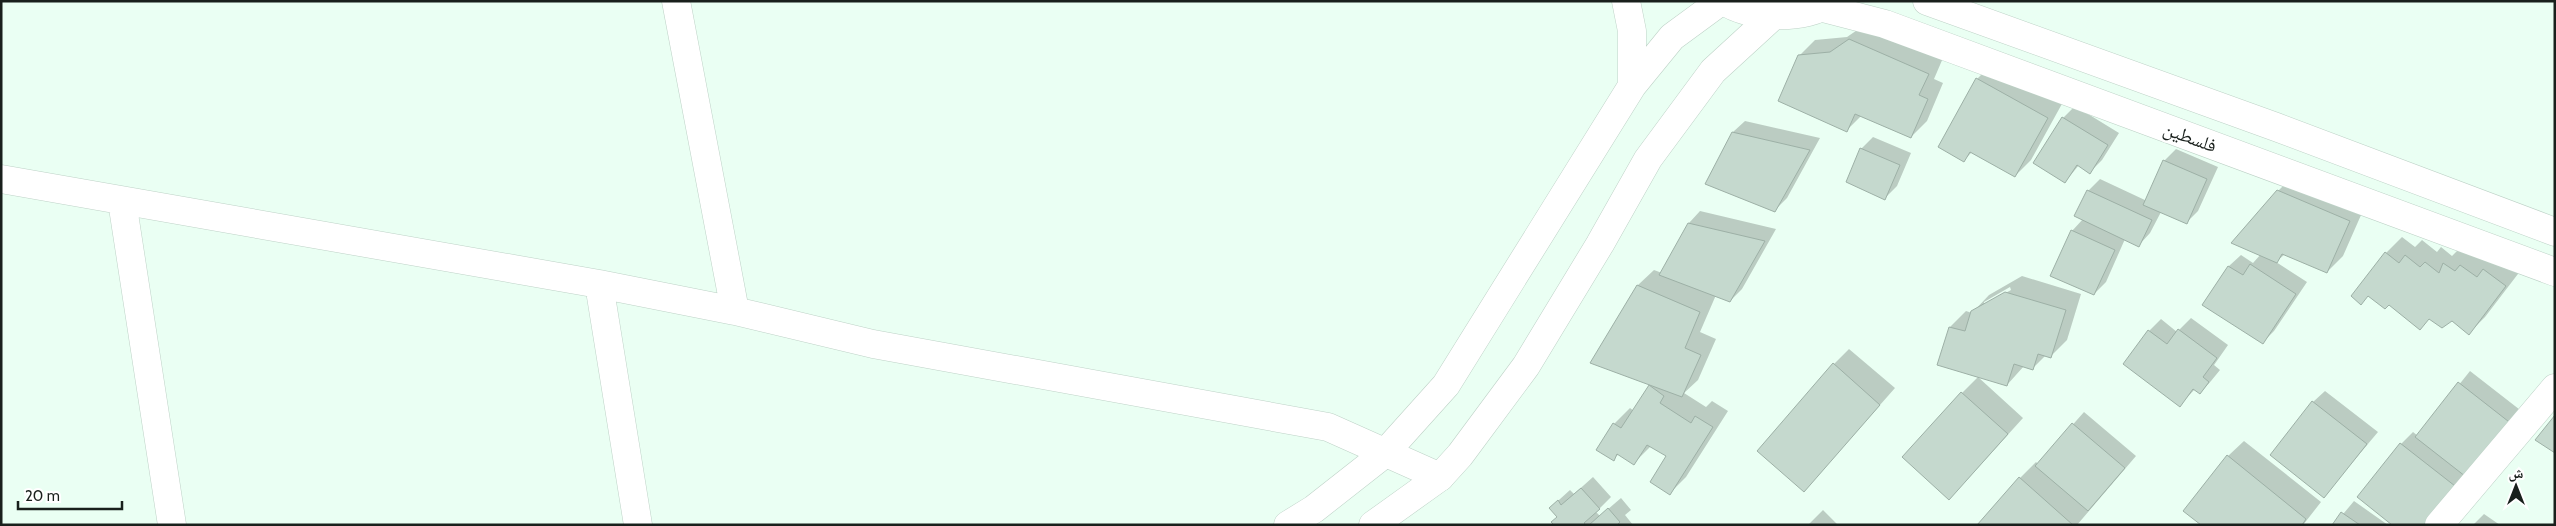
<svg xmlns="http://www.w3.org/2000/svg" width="2556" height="526" font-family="Cabin,'Noto Naskh Arabic',sans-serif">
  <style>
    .shadow { fill: #0003; fill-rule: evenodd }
    .building { fill: #c5d9ce; stroke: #9db0a6 }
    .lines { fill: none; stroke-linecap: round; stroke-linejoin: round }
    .street-casing { stroke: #bed2c7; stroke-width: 29 }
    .secondary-casing { stroke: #bed2c7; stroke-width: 29 }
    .primary-casing { stroke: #bed2c7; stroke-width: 29 }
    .street { stroke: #fff; stroke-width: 28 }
    .secondary { stroke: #fff; stroke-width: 28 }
    .primary { stroke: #fff; stroke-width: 28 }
    .labels { text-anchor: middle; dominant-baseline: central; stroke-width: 4.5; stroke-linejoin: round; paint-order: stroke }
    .street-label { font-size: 19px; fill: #19201c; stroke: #fff }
  </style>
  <rect width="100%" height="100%" fill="#eafff3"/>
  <path class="shadow" d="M 1866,24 L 1943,58 L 1934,79 L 1943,83 L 1927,121 L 1911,137 L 1862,115 L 1847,130 L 1799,56 L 1815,40 L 1847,37 Z
    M 1993,63 L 2063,102 L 2031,160 L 2015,176 L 1972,152 L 1964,160 L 1977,79 Z
    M 2075,106 L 2119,133 L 2102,160 L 2090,172 L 2079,165 L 2065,182 L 2034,163 L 2063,118 Z
    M 1745,121 L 1820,138 L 1787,198 L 1775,210 L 1733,132 Z
    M 1873,137 L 1911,153 L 1897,186 L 1885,198 L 1861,149 Z
    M 2176,149 L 2218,167 L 2198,211 L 2186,223 L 2161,212 L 2150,233 L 2139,245 L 2125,239 L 2106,282 L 2094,294 L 2072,231 L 2083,219 L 2088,191 L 2100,179 L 2147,201 L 2164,161 Z
    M 2294,175 L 2365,206 L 2343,256 L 2327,272 L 2285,254 L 2276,262 L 2307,282 L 2274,331 L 2262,343 L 2204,304 L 2229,266 L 2241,255 L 2253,263 L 2261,254 L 2278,191 Z
    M 1700,211 L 1776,229 L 1742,289 L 1730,301 L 1716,295 L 1700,332 L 1716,339 L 1698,380 L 1684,393 L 1706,407 L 1712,401 L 1728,411 L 1686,477 L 1670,493 L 1667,456 L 1651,446 L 1634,463 L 1619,454 L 1613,459 L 1614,424 L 1630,408 L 1634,411 L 1651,384 L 1592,362 L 1638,285 L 1654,270 L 1662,273 L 1689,223 Z
    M 2402,237 L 2415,247 L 2422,240 L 2437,252 L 2441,247 L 2452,256 L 2460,248 L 2471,256 L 2477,250 L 2521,270 L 2485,317 L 2469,333 L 2452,319 L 2430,318 L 2369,295 L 2361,303 L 2352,296 L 2386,253 Z
    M 2022,276 L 2081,294 L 2067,340 L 2051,356 L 2046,355 L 2033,368 L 2024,366 L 2007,385 L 1950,327 L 1966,311 L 1972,313 L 1989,295 ZM 2010,287 L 2011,290 L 1984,305 L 1984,302 Z
    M 2191,318 L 2228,345 L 2214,365 L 2220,370 L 2211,381 L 2200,393 L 2195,389 L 2180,405 L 2149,331 L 2161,319 L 2177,332 Z
    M 1849,349 L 1895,388 L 1804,491 L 1834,364 Z
    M 2470,371 L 2524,413 L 2465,474 L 2426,525 L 2394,525 L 2358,497 L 2401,444 L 2413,432 L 2418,436 Z
    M 1978,377 L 2023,418 L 1965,482 L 1962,393 Z
    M 2325,391 L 2378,432 L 2324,496 L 2313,402 Z
    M 2084,412 L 2136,456 L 2077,525 L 1979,525 L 2020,478 L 2036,462 L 2038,464 Z
    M 2244,441 L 2321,502 L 2303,525 L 2203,525 L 2228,456 Z
    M 1593,477 L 1611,497 L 1596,512 L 1600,516 L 1621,498 L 1631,510 L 1625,515 L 1633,525 L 1555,525 L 1558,517 L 1550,508 L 1570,490 L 1574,494 Z
    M 2354,501 L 2388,525 L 2334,525 Z
    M 1823,510 L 1838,525 L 1808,525 Z
    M 2484,514 L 2500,525 L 2473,525 Z"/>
  <path class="building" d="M 1849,39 L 1929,74 L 1919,95 L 1928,99 L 1911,138 L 1855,114 L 1847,132 L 1778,101 L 1798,55 L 1830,52 Z
    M 1976,78 L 2048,118 L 2015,177 L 1970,152 L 1964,162 L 1938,147 Z
    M 2062,117 L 2108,145 L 2090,174 L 2077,165 L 2065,183 L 2033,163 Z
    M 1732,132 L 1810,150 L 1775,212 L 1705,184 Z
    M 1860,148 L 1900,165 L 1885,200 L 1846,182 Z
    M 2163,160 L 2207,179 L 2187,224 L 2143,205 Z
    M 2087,190 L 2152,220 L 2139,247 L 2074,216 Z
    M 2277,190 L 2350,221 L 2327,273 L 2282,254 L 2277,263 L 2231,243 Z
    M 1688,223 L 1765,241 L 1730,302 L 1659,275 Z
    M 2071,230 L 2115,250 L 2094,295 L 2050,276 Z
    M 2385,252 L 2399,263 L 2405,255 L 2420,267 L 2425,262 L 2439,273 L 2443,263 L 2455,271 L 2460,265 L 2477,277 L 2483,269 L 2506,286 L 2469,335 L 2452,321 L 2442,328 L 2429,319 L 2420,330 L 2389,305 L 2385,309 L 2368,296 L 2361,305 L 2351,296 Z
    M 2250,264 L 2296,294 L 2263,344 L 2202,305 L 2228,266 L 2243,275 Z
    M 1637,285 L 1700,312 L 1685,348 L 1701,355 L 1682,397 L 1590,363 Z
    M 2005,292 L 2066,310 L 2051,358 L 2038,354 L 2033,370 L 2014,364 L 2007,386 L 1937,365 L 1949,327 L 1965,331 L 1971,311 Z
    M 2178,329 L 2217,358 L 2203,377 L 2209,382 L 2200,394 L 2193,389 L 2180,407 L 2123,364 L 2148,330 L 2167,344 Z
    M 1833,363 L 1880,405 L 1804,492 L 1757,451 Z
    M 2458,382 L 2513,425 L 2470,480 L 2415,437 Z
    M 1649,385 L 1664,396 L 1660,403 L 1691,423 L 1695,416 L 1713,427 L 1670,495 L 1650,482 L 1666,456 L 1647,445 L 1634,465 L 1617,454 L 1614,461 L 1596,450 L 1613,423 L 1621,428 Z
    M 1961,392 L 2008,434 L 1949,500 L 1902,457 Z
    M 2312,401 L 2367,444 L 2324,498 L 2270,455 Z
    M 2555,415 L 2555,453 L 2535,440 Z
    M 2072,423 L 2125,468 L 2088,511 L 2035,466 Z
    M 2400,443 L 2455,486 L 2424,525 L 2392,525 L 2357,497 Z
    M 2227,455 L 2306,519 L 2302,525 L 2201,525 L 2183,511 Z
    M 2019,477 L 2073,525 L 1977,525 Z
    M 1581,488 L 1600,509 L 1584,523 L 1586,525 L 1554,525 L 1551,522 L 1557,517 L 1549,508 L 1558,500 L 1561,505 Z
    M 1608,508 L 1620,522 L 1617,525 L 1589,525 Z
    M 2341,512 L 2360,525 L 2332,525 Z"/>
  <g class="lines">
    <defs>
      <path id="street" d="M 676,1 L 735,311
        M 1,179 L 599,284 L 735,311 L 873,344 L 1328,427 L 1440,477
        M 122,201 L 172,525
        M 599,284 L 638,525
        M 2439,525 L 2555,388"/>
      <path id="secondary" d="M 1626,1 L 1632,31 L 1632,86
        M 1288,525 L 1314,509 L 1384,454 L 1446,385 L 1632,86 L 1672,37 L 1721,1
        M 1373,525 L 1440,477 L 1460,455 L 1526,366 L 1600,244 L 1648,159 L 1713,71 L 1774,15"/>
      <path id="primary" d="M 1724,1 C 1748,18 1808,22 1830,1
        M 1927,1 L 2276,127 L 2555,232
        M 1823,8 L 1885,24 L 2555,272"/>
    </defs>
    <use href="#street" class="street-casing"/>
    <use href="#secondary" class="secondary-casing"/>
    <use href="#primary" class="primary-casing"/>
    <use href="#street" class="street"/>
    <use href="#secondary" class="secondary"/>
    <use href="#primary" class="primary"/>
  </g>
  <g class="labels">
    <g class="street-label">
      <text transform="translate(2190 137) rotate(20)">فلسطين</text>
    </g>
  </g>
  <rect width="2556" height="526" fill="none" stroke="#19201c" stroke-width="5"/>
  <g transform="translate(2516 486)" stroke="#ffffff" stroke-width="4" paint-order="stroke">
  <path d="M0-4L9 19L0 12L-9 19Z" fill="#19201c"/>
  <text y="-8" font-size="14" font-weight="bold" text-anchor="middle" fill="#19201c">ش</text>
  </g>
  <path d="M18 501v8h104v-8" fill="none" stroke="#19201c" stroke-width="2.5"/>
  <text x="25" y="501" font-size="15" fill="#19201c" stroke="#ffffff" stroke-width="4" paint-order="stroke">20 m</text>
</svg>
